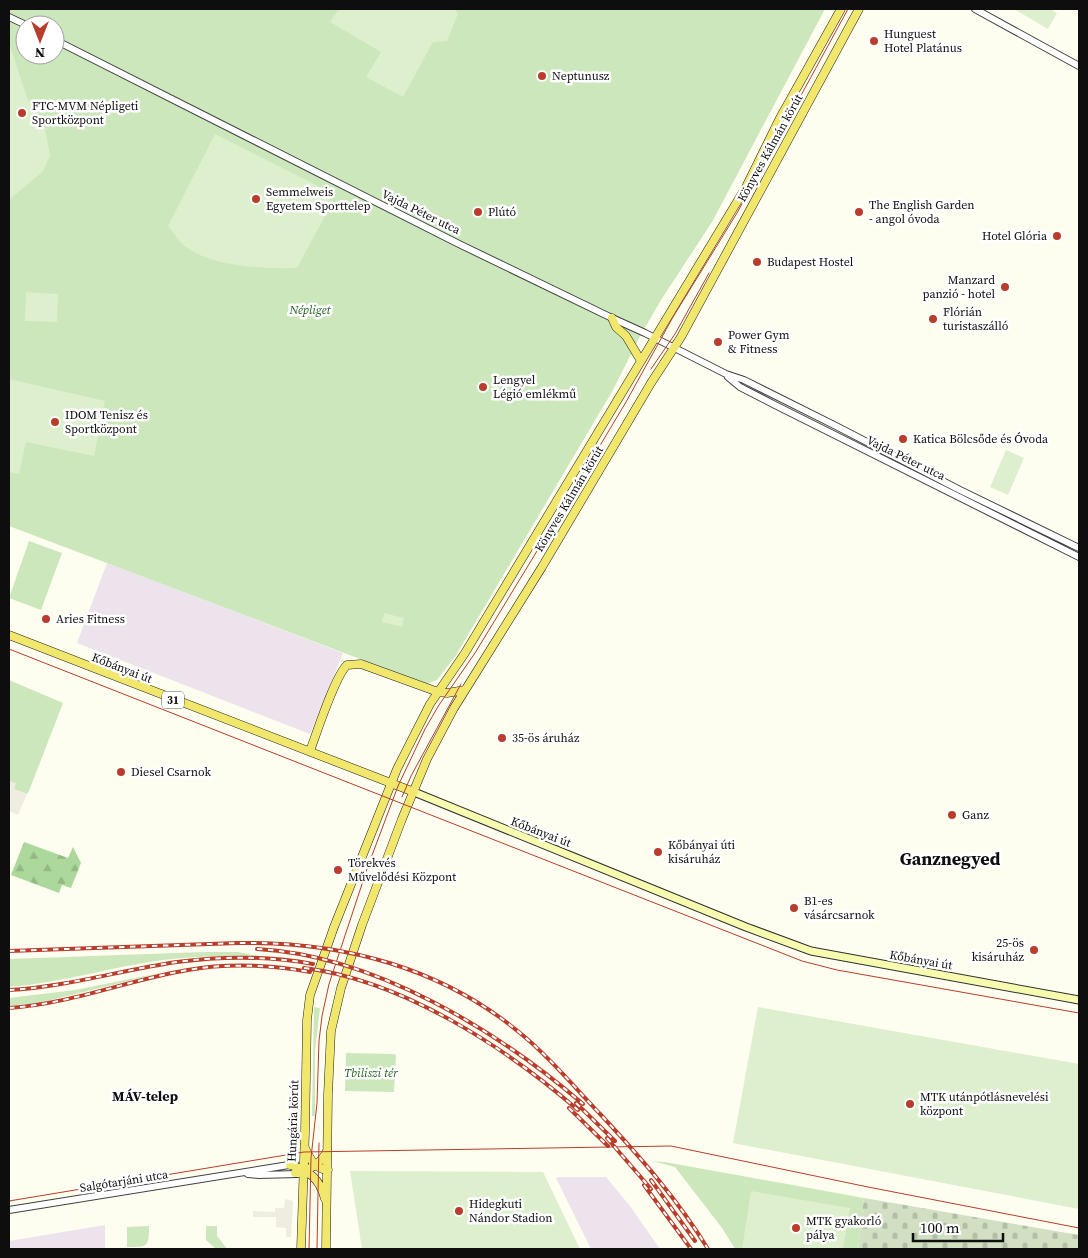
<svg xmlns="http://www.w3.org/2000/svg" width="1088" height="1258" font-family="'Source Serif 4',serif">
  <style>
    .industrial { fill: #ece3ec }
    .green { fill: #cbe7bb; fill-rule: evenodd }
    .forest { fill: url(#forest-firs) }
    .cemetery { fill: url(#cemetery-stones) }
    .pitch { fill: #ddefcd }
    .plaza { fill: #eeeddf }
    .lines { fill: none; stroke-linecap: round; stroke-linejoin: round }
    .tertiary-casing { stroke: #414141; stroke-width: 8 }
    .secondary-casing { stroke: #303030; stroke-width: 9 }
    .primary-casing { stroke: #1f1f1f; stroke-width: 9 }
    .tertiary { stroke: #fff; stroke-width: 6 }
    .secondary { stroke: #f7fbaf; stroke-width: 7 }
    .primary { stroke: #f2e76d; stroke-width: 8 }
    .tram { stroke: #b83d2c; stroke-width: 1 }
    .rail-casing { stroke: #b83d2c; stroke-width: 4 }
    .rail { stroke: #fff; stroke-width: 2; stroke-dasharray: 5.5; stroke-linecap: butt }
    .poi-dot { fill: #b83d2c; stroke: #fff; stroke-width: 2 }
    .labels { text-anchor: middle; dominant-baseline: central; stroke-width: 5; stroke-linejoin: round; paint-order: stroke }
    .shield { fill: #fff; stroke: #565656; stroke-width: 1 }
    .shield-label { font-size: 11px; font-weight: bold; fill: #0e0e0e }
    .poi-label { font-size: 12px; fill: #0e0e0e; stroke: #fff; text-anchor: start }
    .street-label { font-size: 12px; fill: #0e0e0e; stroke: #fff }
    .park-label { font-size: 12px; font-style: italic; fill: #246321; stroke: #fff }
    .neighbourhood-label { font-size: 14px; font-weight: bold; fill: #0e0e0e; stroke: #fff }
    .district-label { font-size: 18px; font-weight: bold; fill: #0e0e0e; stroke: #fff }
  </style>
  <defs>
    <pattern id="forest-firs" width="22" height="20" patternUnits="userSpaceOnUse" patternTransform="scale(1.25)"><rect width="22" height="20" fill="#acd89b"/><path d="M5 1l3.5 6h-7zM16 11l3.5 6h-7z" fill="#93b884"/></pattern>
    <pattern id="cemetery-stones" width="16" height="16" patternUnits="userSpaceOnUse" patternTransform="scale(1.25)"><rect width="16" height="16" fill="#d1e0c2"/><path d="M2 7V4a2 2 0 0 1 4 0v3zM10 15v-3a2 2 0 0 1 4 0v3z" fill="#b2bfa6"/></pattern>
  </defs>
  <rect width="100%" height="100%" fill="#fefef0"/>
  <path class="industrial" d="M 107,563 L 343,653 L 310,734 L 77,643 Z
    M 558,1177 L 606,1177 L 630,1206 L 660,1249 L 591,1249 L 556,1178 Z
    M 105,1225 L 105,1249 L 9,1249 L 9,1241 Z"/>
  <path class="green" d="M 9,9 L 825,9 L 712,222 L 661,300 L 639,338 L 613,390 L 456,655 L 437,680 L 426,684 L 9,526 ZM 25,25 L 55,25 L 55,55 L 25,55 Z
    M 29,541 L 62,553 L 41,610 L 9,598 Z
    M 9,680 L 63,703 L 29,791 L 27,794 L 14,789 L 9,784 Z
    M 203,952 L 238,952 L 259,956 C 227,956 195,956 163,960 C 111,967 61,983 9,987 L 9,959 Z
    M 165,972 L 39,1003 L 9,1006 L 9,998 L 75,990 Z
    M 314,1007 L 320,1008 L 315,1051 L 315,1116 L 312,1116 Z
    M 346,1053 L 394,1054 L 396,1055 L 394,1092 L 345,1091 Z
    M 652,1161 L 665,1162 L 864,1198 L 858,1249 L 735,1249 L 722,1228 L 675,1167 Z
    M 149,1226 C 149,1247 148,1247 127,1247 L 127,1227 Z
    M 206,1226 L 217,1226 L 217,1236 L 227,1249 L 216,1249 L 206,1240 Z"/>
  <path class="forest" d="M 24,842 L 68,858 L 73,847 L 81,863 L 71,888 L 62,885 L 59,893 L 11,875 Z"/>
  <path class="cemetery" d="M 864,1198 L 1079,1235 L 1079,1249 L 858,1249 Z"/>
  <path class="pitch" d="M 339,9 L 455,9 L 458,14 L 447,41 L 433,42 L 403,97 L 366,77 L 381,52 L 330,22 Z
    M 1014,9 L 1050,9 L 1057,13 L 1048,29 Z
    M 9,43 L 27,98 L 45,128 L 50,156 L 43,171 L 9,200 Z
    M 215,134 L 332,193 L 324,218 L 297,268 C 264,269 205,267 180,242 C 176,237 172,231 168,226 Z
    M 26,292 L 58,294 L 57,322 L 25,321 Z
    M 9,379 L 105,401 L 94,456 L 26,442 L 19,474 L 9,472 Z
    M 1006,450 L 1024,458 L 1008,495 L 990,487 Z
    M 384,613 L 404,618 L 402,627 L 382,622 Z
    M 758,1007 L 1079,1064 L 1079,1209 L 733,1143 Z
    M 350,1171 L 543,1172 L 580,1249 L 362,1249 Z
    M 751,1191 L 850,1208 L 843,1249 L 742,1249 Z"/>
  <path class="plaza" d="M 9,781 L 16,783 L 14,789 L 27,794 L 18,815 L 9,811 Z
    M 285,1199 L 293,1201 L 291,1237 L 286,1237 L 286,1228 L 276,1227 L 276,1217 L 253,1217 L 253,1211 L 275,1212 L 275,1208 L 284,1208 Z"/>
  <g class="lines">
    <defs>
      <path id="tertiary" d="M 975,9 L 1079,66
        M 9,17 L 26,25
        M 55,40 L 459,244 L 612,318 L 645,333 L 726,374 L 744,380 L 836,426 L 960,490 L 1079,548
        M 728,377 L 740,387 L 775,405 L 1079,557
        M 248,1174 L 259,1175 L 298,1174
        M 9,1210 L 295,1164"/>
      <path id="secondary" d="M 414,792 L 746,927 L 811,951 L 1079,1000"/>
      <path id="primary" d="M 612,318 L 616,327 L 626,336 L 641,361
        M 9,635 L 414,792
        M 310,751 C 317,732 335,676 347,665 L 361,664 L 438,692 L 447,693 L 465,690
        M 305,1148 C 310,1159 315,1169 328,1170
        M 290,1165 C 309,1170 320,1179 325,1199
        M 295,1173 C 308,1171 321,1164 327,1151
        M 301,1249 L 305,1132 L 307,1020 L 310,995 L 334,927 L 397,769 L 430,704 L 465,653 L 746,187 L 780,118 L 841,9
        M 326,1249 L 328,1094 L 331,1031 L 341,988 L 362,925 L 402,819 L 427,759 L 454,708 L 542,567 L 651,383 L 681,337 L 859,9"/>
    </defs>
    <use href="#tertiary" class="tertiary-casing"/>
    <use href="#secondary" class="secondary-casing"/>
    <use href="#primary" class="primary-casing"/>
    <use href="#tertiary" class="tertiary"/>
    <use href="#secondary" class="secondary"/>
    <use href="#primary" class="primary"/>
    <path class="tram" d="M 651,369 L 675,334 L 709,273
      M 9,649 L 802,961 L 837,970 L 1079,1013
      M 402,797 L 411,776 L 461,684
      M 9,1201 L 304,1152 L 671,1146 L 868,1187 L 1079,1228
      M 309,1249 L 311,1158 L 317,1103 L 319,1041 L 322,1016 L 329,984 L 368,866 L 398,786 L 425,729 L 439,705 L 475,653 L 534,556 L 626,402 L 673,317 L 737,213 L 848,9
      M 317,1249 L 319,1143"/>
    <defs>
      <path id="rail" d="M 257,949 C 373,955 497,1030 583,1104
        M 9,951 L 238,943 C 343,941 445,968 526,1038 C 553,1061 577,1090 602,1116 C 641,1158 678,1200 708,1249
        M 304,968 C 402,980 505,1047 578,1110
        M 9,990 C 66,987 121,970 177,962 C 222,956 269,956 313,964
        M 9,1008 C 70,1004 128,980 188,970 C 228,963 271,965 310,972
        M 576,1103 L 615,1141
        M 569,1108 L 608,1146
        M 607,1138 L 651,1189
        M 651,1180 L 695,1241
        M 644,1185 L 691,1249"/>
    </defs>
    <use href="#rail" class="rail-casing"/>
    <use href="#rail" class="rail"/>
  </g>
  <g class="poi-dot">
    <circle cx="874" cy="41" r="5"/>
    <circle cx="542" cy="76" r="5"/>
    <circle cx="22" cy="113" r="5"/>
    <circle cx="256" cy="199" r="5"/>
    <circle cx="478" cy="212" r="5"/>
    <circle cx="859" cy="212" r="5"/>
    <circle cx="1057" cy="236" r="5"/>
    <circle cx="757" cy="262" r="5"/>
    <circle cx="1005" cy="287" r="5"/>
    <circle cx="933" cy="319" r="5"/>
    <circle cx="718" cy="342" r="5"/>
    <circle cx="483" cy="387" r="5"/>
    <circle cx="55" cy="422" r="5"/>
    <circle cx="903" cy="439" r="5"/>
    <circle cx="46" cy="619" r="5"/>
    <circle cx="502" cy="738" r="5"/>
    <circle cx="121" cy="772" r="5"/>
    <circle cx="952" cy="815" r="5"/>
    <circle cx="658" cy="852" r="5"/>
    <circle cx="338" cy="870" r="5"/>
    <circle cx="794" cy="908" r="5"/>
    <circle cx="1034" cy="950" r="5"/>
    <circle cx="910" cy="1104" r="5"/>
    <circle cx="459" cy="1211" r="5"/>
    <circle cx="796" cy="1228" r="5"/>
  </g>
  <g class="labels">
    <rect class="shield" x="162" y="691.5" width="22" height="17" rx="4"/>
    <g class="shield-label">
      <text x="173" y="700">31</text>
    </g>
    <g class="poi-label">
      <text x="884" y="34">Hunguest<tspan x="884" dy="14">Hotel Platánus</tspan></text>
      <text x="552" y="76">Neptunusz</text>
      <text x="32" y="106">FTC-MVM Népligeti<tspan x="32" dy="14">Sportközpont</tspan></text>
      <text x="266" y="192">Semmelweis<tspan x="266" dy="14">Egyetem Sporttelep</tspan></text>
      <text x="869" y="205">The English Garden<tspan x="869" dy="14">- angol óvoda</tspan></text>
      <text x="488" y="212">Plútó</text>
      <text x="1047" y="236" text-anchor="end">Hotel Glória</text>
      <text x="767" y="262">Budapest Hostel</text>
      <text x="995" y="280" text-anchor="end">Manzard<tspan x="995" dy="14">panzió - hotel</tspan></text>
      <text x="943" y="312">Flórián<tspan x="943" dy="14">turistaszálló</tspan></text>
      <text x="728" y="335">Power Gym<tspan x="728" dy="14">&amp; Fitness</tspan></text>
      <text x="493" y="380">Lengyel<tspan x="493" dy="14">Légió emlékmű</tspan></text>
      <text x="65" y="415">IDOM Tenisz és<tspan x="65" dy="14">Sportközpont</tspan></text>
      <text x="913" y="439">Katica Bölcsőde és Óvoda</text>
      <text x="56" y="619">Aries Fitness</text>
      <text x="512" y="738">35-ös áruház</text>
      <text x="131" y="772">Diesel Csarnok</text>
      <text x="962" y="815">Ganz</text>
      <text x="668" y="845">Kőbányai úti<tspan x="668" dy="14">kisáruház</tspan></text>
      <text x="348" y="863">Törekvés<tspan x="348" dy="14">Művelődési Központ</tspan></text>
      <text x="804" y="901">B1-es<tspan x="804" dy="14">vásárcsarnok</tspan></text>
      <text x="1024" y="943" text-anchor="end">25-ös<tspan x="1024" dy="14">kisáruház</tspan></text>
      <text x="920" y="1097">MTK utánpótlásnevelési<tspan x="920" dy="14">központ</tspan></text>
      <text x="469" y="1204">Hidegkuti<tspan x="469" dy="14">Nándor Stadion</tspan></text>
      <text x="806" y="1221">MTK gyakorló<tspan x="806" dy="14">pálya</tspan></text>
    </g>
    <g class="street-label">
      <text transform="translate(770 148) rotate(-61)">Könyves Kálmán körút</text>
      <text transform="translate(421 212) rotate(26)">Vajda Péter utca</text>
      <text transform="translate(906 458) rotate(26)">Vajda Péter utca</text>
      <text transform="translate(569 499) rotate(-59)">Könyves Kálmán körút</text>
      <text transform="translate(122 668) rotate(21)">Kőbányai út</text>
      <text transform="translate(541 832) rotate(21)">Kőbányai út</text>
      <text transform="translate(921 960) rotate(10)">Kőbányai út</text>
      <text transform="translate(293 1121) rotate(-88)">Hungária körút</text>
      <text transform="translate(124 1181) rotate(-9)">Salgótarjáni utca</text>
    </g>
    <g class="park-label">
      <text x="310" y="310">Népliget</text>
      <text x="371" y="1073">Tbiliszi tér</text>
    </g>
    <g class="neighbourhood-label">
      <text x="145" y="1096">MÁV-telep</text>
    </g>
    <g class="district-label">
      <text x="950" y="858">Ganznegyed</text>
    </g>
  </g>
  <rect width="1088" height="1258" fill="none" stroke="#0e0e0e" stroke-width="20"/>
  <g transform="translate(40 40) rotate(180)"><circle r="24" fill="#ffffff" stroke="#9f9f9f"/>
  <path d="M0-4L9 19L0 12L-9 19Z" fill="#b83d2c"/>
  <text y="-8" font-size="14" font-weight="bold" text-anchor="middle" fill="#0e0e0e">N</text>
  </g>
  <path d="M913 1233v8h90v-8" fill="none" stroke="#0e0e0e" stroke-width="2.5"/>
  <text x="920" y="1233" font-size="15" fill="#0e0e0e" stroke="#ffffff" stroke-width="4" paint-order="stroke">100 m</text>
</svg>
